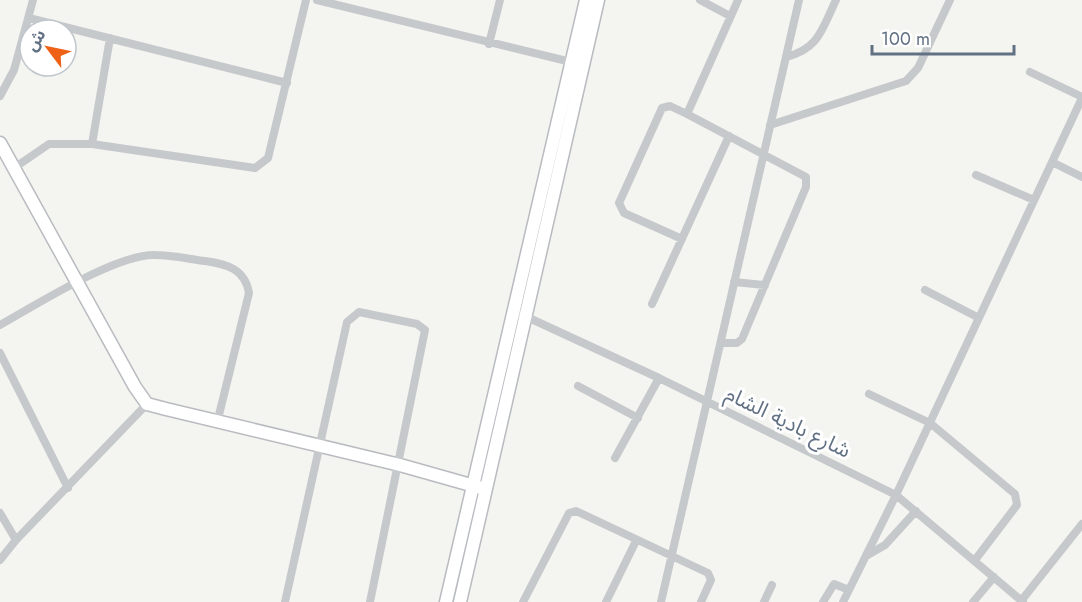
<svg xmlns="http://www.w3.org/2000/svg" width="1082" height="602" font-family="Jost,'Noto Sans Arabic',sans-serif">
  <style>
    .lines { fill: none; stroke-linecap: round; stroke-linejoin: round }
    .secondary-casing { stroke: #b8bbc0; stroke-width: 15 }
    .street { stroke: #c6c9cc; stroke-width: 8 }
    .secondary { stroke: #fff; stroke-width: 12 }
    .labels { text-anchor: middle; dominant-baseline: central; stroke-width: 6; stroke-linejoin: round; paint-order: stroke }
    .street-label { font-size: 21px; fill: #617083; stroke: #fff }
  </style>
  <rect width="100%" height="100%" fill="#f4f4f0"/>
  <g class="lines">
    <defs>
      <path id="secondary" d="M 0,143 L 135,387 L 147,404 L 166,409 L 400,465 L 485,489
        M 446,602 L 586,0
        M 460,602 L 598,0"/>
    </defs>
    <use href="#secondary" class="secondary-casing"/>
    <path class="street" d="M 317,0 L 571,62
      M 700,0 L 730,16
      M 29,18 L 287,83
      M 489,44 L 500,0
      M 786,57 C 819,49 822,29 836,0
      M 1030,72 L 1082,97
      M 0,96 L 14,70 L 33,0
      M 687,114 L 738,0
      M 770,125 L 906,81 L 918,68 L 950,0
      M 92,144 L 110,38
      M 1052,162 L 1082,177
      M 14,168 L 49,144 L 92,144 L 255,168 L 268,158 L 306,0
      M 976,175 L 1034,200
      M 682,239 L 624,213 L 619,203 L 662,108 L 670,106 L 687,114 L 806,177 L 806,187 L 742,339 L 737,343 L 721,343
      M 734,282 L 765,285
      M 925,290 L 979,318
      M 652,304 L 729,136
      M 514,311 L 659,378 L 896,495 L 1023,602
      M 0,325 C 36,305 116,254 155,255 C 172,255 189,259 205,261 C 227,264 245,269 249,293 L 217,423
      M 0,353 L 68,488
      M 578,386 L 638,418
      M 869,394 L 930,423 L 1015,494 L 1017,505 L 975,560
      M 615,458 L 659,378
      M 0,513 L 16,540
      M 866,556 L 885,545 L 916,511
      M 0,560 L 16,540 L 147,404
      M 1021,601 L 1082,524
      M 285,602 L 347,322 L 359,312 L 417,324 L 425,330 L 370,602
      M 523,602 L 569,513 L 576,511 L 708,573 L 711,580 L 701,602
      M 606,602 L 636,541
      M 661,602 L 799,0
      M 764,602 L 772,585
      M 823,602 L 834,584 L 849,590
      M 843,602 L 896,495 L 1082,98
      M 973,602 L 994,577"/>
    <use href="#secondary" class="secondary"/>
  </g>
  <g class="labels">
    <g class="street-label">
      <text transform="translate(788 422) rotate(26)">شارع بادية الشام</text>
    </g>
  </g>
  <g transform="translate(48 48) rotate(302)"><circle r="28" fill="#ffffff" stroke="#c0c6cd" stroke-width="1.5"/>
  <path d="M0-4.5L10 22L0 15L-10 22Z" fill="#ee6116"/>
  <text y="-9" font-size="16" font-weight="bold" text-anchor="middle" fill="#617083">ش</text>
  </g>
  <path d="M872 45v9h142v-9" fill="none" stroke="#617083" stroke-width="3"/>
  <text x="881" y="45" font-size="18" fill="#617083" stroke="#ffffff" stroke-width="4.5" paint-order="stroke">100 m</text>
</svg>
